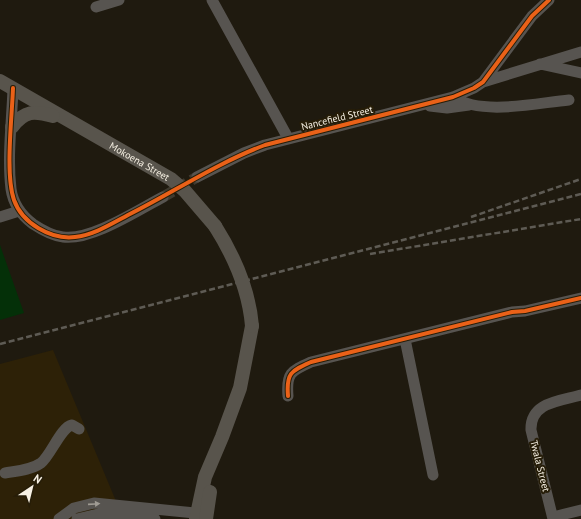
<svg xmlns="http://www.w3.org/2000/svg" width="581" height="519" font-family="'PT Sans',sans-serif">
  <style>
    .built { fill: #2d2107 }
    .green { fill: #043008 }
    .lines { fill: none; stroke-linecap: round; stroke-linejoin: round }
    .minor-tunnel { stroke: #3f3a2f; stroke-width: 11; stroke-dasharray: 11 5.5; stroke-linecap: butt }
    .minor { stroke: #575450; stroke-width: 11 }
    .major { stroke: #58544c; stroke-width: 14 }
    .rail { stroke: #5e5b54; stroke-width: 2.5; stroke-dasharray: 6 3; stroke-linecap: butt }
    .major-bridge { stroke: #58544c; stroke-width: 14 }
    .cycleway-casing { stroke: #261d08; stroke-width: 6 }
    .cycleway { stroke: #ea6118; stroke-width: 4 }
    .oneway { fill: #9f9b93 }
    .labels { text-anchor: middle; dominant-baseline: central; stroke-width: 4; stroke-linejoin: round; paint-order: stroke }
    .street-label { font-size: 10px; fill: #f7f1e4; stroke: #261d08 }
  </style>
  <rect width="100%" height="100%" fill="#1f1a0f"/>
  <path class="built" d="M 53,350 L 118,506 L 109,519 L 0,519 L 0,364 Z"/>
  <path class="green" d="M 0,245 L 24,313 L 0,320 Z"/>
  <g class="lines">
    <path class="minor-tunnel" d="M 163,197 L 197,177"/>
    <path class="minor" d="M 212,0 L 288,138
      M 96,7 L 119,0
      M 540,64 L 581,73
      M 483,82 L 581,52
      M 13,88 C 12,121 7,156 11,189 C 13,203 21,215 33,224 C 42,230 52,236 63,237 C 91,241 138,210 163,197
      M 453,97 C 482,116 536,103 569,100
      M 430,106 L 447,108 L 469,105
      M 197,177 L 244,153 L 265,145 L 453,97 L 474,88 L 483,82 L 532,16 L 549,0
      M 0,217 L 19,211
      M 405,339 L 433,475
      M 288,396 C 286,373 291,371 311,362 L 512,312 L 525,311 L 581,298
      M 5,473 C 17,471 31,470 41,463 C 51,455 61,427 72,425 L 79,429
      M 553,517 L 581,510
      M 59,519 L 74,508 L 94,503 L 205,514
      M 77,519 L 98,514 L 155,519
      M 553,519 L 531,430 C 530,402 560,401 581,395"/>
    <g class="major">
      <path id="s1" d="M 0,81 L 171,179 L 185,191 L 215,226"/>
      <path d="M 12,127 C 25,110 34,111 53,116"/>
      <path d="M 196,519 L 205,477 L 222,437 L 240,388 L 252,326"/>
      <path d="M 206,519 L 210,492"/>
    </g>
    <path class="rail" d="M 471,217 L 581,179
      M 370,254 L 581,219
      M 0,344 L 581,194"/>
    <path class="major-bridge" d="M 215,226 C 234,256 249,290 252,326"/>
    <defs>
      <path id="cycleway" d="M 13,88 C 12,118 5,174 14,200 C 22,223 51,240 75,237 C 94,235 111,224 128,215 C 174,192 217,163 265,145 L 453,97 L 474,88 L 483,82 L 532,16 L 549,0
        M 288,396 C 286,373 291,371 311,362 L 512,312 L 525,311 L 581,298"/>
    </defs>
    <use href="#cycleway" class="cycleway-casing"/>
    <use href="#cycleway" class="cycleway"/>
  </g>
  <defs><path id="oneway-solid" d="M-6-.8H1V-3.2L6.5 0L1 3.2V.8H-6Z"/></defs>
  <use class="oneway" href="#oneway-solid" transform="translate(94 504) rotate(-4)"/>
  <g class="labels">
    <g class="street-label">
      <text transform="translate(337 118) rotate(-14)">Nancefield Street</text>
      <text stroke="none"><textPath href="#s1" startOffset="161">Mokoena Street</textPath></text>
      <text transform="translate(540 466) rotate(76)">Twala Street</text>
    </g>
  </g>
  <g transform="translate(32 487) rotate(35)" stroke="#261d08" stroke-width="3" paint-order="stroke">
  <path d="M0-3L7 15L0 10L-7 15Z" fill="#f7f1e4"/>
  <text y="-6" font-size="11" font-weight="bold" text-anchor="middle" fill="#f7f1e4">N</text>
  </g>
</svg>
